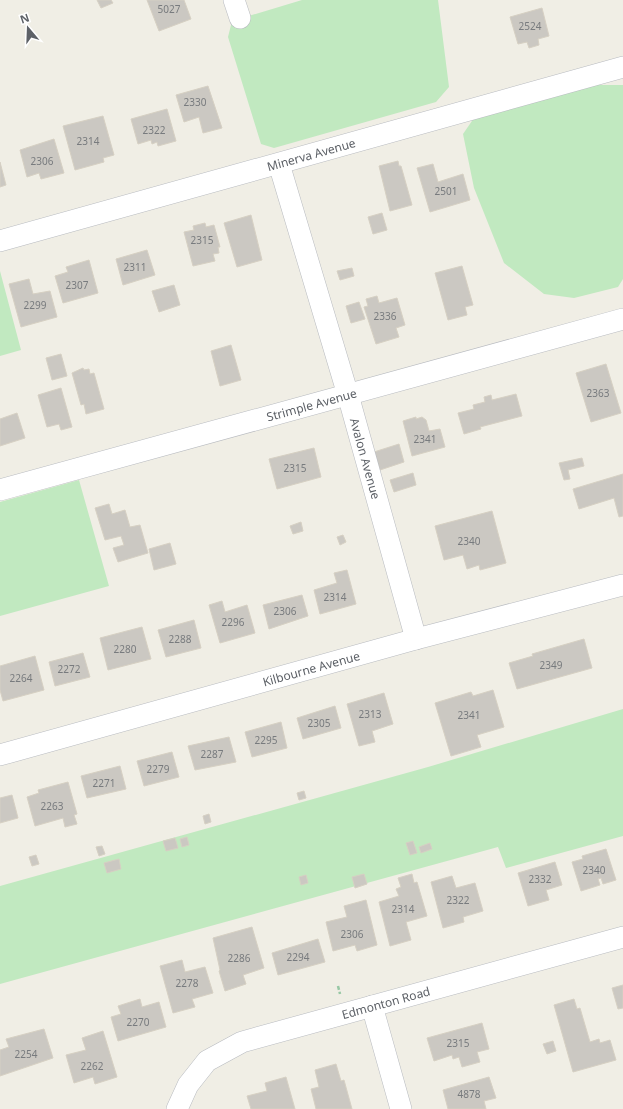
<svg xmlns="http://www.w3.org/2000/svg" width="623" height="1109" font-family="'Noto Sans',sans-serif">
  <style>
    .green { fill: #c1e9c0 }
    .building { fill: #cbc8c2; stroke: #d6d0c3 }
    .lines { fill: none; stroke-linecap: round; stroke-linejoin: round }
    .street-casing { stroke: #b8bbc0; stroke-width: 22 }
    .path { stroke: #98c8a5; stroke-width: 2.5; stroke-dasharray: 4 2; stroke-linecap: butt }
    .street { stroke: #fff; stroke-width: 21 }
    .labels { text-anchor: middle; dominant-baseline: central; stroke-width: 4; stroke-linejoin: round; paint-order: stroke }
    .number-label { font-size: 10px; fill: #787b7e }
    .street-label { font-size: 12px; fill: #5d6167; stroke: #fff }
  </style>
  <rect width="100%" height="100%" fill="#f0eee5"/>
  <path class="green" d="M 302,0 L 438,0 L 449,87 L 436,102 L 274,148 L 261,144 L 228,37 L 232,21 Z
    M 594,85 L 623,85 L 623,279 L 618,287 L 574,298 L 544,294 L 504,263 L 474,188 L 463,134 L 474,118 Z
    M 0,271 L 21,350 L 0,356 Z
    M 79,480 L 109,586 L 0,616 L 0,502 Z
    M 623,709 L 623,836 L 506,868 L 498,847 L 0,984 L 0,886 L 428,767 Z"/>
  <path class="building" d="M 97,0 L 111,0 L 113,3 L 101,8 Z
    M 147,0 L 184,0 L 191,19 L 159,31 Z
    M 542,8 L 549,36 L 538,39 L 539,45 L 529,48 L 527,42 L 518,44 L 510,17 Z
    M 208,86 L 222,128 L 203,133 L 199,117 L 184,122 L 176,95 Z
    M 167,109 L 176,141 L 158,146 L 157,142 L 152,144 L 151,140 L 138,144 L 131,119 Z
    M 103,116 L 114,155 L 103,158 L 104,162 L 75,170 L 63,126 Z
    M 54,139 L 64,173 L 41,179 L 39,173 L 27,177 L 20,150 Z
    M 398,161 L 399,166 L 401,166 L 412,205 L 390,211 L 379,166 Z
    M 0,162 L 6,185 L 0,187 Z
    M 433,164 L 438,182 L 463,174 L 470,200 L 430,212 L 417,168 Z
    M 382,213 L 387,230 L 373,234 L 368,217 Z
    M 251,215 L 262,260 L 237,267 L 224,223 Z
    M 205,223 L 206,227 L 214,225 L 220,247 L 218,247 L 219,253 L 213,254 L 215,261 L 193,266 L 184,232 L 194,230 L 193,226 Z
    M 147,250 L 155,275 L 123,285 L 116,259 Z
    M 89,260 L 98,293 L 63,303 L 55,276 L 68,272 L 66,267 Z
    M 462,266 L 473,305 L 465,307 L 467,315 L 448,320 L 435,273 Z
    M 352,268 L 354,276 L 340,280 L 337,271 Z
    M 29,279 L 33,294 L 50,291 L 57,317 L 21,327 L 9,284 Z
    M 174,285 L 180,305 L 159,312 L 152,291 Z
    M 377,296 L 379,303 L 397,298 L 405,325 L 396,328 L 399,337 L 376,344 L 364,307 L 368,306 L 366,299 Z
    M 359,302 L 365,319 L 351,323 L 346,306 Z
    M 231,345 L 241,380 L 220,386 L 211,351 Z
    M 61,354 L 67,376 L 52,380 L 46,358 Z
    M 606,364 L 621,413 L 591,422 L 576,373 Z
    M 83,368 L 84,370 L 89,369 L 90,374 L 94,373 L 104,409 L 86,414 L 84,404 L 81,405 L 72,373 Z
    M 61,388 L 72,427 L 61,430 L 59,424 L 47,427 L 38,395 Z
    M 516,394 L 522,416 L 480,427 L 481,429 L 464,434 L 458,413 L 474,409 L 473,405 L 485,402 L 484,397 L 491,395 L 492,400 Z
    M 17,413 L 25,438 L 0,446 L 0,419 Z
    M 416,417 L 416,419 L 422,417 L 426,420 L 429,431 L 440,429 L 445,447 L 412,456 L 403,421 Z
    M 399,444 L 404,462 L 380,470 L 374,452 Z
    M 314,448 L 321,477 L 277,489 L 269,459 Z
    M 582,458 L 584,466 L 568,470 L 570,479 L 564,480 L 559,463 Z
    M 413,473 L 416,485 L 394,492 L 390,480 Z
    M 623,474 L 623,516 L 619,517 L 614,498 L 579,509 L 573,489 Z
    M 109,504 L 112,514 L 125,510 L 130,527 L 140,525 L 148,553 L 118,562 L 113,548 L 124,545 L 121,536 L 105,540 L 95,508 Z
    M 492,511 L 506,563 L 480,570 L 479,565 L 467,569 L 463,555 L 444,560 L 435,526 Z
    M 301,522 L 303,531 L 293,534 L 290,526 Z
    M 343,535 L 346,542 L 340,545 L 337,537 Z
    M 170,543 L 176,564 L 154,570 L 149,549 Z
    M 347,570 L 356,604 L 320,614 L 314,590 L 337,583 L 334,573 Z
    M 302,595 L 308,616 L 269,629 L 263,605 Z
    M 222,601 L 225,612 L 247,605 L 255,633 L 220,643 L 209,605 Z
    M 194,620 L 201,648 L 166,657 L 158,630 Z
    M 142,627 L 151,659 L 108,670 L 100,638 Z
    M 584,639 L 592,668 L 517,689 L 509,663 L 533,656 L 532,654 Z
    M 83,653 L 90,677 L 55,686 L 49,662 Z
    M 35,656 L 44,690 L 3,701 L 0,690 L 0,666 Z
    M 493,690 L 504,727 L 477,735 L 481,747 L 451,756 L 435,703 L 471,692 L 473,696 Z
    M 384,693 L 393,724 L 372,731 L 375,742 L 359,746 L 347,704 Z
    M 335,706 L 341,728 L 303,739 L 297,718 Z
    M 281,722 L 287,748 L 252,757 L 245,732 Z
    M 229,737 L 236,762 L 195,770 L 188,746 Z
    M 172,752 L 179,777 L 144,786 L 137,761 Z
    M 120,766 L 126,789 L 87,798 L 81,776 Z
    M 68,782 L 77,814 L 74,815 L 77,824 L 65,827 L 63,818 L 35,826 L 27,797 L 39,793 L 38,790 Z
    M 304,791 L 306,798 L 299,800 L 297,793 Z
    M 12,795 L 18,818 L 0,823 L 0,798 Z
    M 209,814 L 211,822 L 205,824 L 203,816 Z
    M 187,837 L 189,845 L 182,847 L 180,839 Z
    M 175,838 L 178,848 L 166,851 L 163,841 Z
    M 413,841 L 417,853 L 410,855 L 406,843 Z
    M 430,843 L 432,849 L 421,853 L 419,847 Z
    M 102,846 L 105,854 L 99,856 L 96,847 Z
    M 606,849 L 616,880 L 603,884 L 601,878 L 598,879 L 600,885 L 581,891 L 572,862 L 583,859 L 582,856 Z
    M 36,855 L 39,864 L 32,866 L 29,857 Z
    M 119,859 L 121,869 L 107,873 L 104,863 Z
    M 555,862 L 562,885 L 546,890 L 549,900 L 528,906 L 518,873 Z
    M 364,874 L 367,884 L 355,888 L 352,877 Z
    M 412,874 L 414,883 L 417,882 L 427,916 L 406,922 L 411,940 L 390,946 L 379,902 L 399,896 L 396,889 L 401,887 L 398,878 Z
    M 306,875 L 308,883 L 301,885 L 299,877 Z
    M 452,876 L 456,888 L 475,883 L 483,911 L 463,917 L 464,922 L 443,928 L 431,882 Z
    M 366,900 L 377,945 L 357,951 L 355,945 L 333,951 L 326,922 L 347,917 L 344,906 Z
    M 252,927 L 264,968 L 243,975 L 246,984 L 225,991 L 219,971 L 220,970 L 213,938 Z
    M 318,939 L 325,962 L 278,975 L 272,953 Z
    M 182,960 L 185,972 L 205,967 L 213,993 L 192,999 L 195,1007 L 173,1013 L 160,966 Z
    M 623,985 L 623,1008 L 618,1009 L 612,988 Z
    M 140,999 L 142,1007 L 159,1002 L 166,1027 L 118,1041 L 111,1017 L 121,1014 L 118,1006 Z
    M 574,999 L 577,1009 L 580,1008 L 590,1042 L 599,1039 L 600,1043 L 610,1040 L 616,1060 L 573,1072 L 554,1005 Z
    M 482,1023 L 489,1049 L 477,1052 L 480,1062 L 462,1067 L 459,1057 L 453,1059 L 452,1055 L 434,1061 L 427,1038 Z
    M 44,1029 L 53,1058 L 0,1076 L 0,1050 L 9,1047 L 6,1039 Z
    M 103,1031 L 117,1077 L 95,1084 L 93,1077 L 74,1083 L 66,1055 L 86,1050 L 82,1038 Z
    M 553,1041 L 556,1051 L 547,1054 L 543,1044 Z
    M 336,1064 L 341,1081 L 344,1080 L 352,1109 L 316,1109 L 311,1089 L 319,1087 L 315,1070 Z
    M 286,1077 L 295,1109 L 251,1109 L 247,1096 L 267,1091 L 265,1083 Z
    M 489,1077 L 496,1098 L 484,1101 L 486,1109 L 448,1109 L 443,1090 Z"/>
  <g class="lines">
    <defs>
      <g id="street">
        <path d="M 234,0 L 240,18"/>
        <path id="s1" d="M 279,164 L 348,395 L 416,639"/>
        <path id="s2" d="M 0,241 L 623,67"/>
        <path id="s3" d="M 0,490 L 623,319"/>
        <path id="s4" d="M 0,755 L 416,639 L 623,585"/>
        <path d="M 372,1006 L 401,1109"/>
        <path id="s5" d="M 177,1109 L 188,1085 L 207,1061 L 242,1042 L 623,937"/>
      </g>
    </defs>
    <use href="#street" class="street-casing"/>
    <path class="path" d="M 338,986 L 340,994"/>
    <use href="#street" class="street"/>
  </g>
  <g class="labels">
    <g class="number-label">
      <text x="169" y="9">5027</text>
      <text x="530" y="26">2524</text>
      <text x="195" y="102">2330</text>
      <text x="154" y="130">2322</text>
      <text x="88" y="141">2314</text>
      <text x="42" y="161">2306</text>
      <text x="446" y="191">2501</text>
      <text x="202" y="240">2315</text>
      <text x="135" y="267">2311</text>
      <text x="77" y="285">2307</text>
      <text x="35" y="305">2299</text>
      <text x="385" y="316">2336</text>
      <text x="598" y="393">2363</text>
      <text x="425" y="439">2341</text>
      <text x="295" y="468">2315</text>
      <text x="469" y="541">2340</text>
      <text x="335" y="597">2314</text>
      <text x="285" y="611">2306</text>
      <text x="233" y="622">2296</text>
      <text x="180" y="639">2288</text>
      <text x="125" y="649">2280</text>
      <text x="551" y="665">2349</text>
      <text x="69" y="669">2272</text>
      <text x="21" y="678">2264</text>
      <text x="370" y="714">2313</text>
      <text x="469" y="715">2341</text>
      <text x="319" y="723">2305</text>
      <text x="266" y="740">2295</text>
      <text x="212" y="754">2287</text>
      <text x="158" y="769">2279</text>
      <text x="104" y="783">2271</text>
      <text x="52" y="806">2263</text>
      <text x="594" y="870">2340</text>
      <text x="540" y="879">2332</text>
      <text x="458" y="900">2322</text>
      <text x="403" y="909">2314</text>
      <text x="352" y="934">2306</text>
      <text x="298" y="957">2294</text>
      <text x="239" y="958">2286</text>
      <text x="187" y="983">2278</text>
      <text x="138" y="1022">2270</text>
      <text x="458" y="1043">2315</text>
      <text x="26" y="1054">2254</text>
      <text x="92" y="1066">2262</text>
      <text x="469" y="1094">4878</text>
    </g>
    <g class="street-label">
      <text stroke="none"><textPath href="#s2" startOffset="323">Minerva Avenue</textPath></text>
      <text stroke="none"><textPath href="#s3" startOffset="323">Strimple Avenue</textPath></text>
      <text stroke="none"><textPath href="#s1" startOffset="307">Avalon Avenue</textPath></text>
      <text stroke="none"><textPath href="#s4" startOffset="323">Kilbourne Avenue</textPath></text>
      <text stroke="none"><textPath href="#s5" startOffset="246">Edmonton Road</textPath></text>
    </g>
  </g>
  <g transform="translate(28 28) rotate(341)" stroke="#ffffff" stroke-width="3" paint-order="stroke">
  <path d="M0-3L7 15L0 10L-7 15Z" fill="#5d6167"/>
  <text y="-6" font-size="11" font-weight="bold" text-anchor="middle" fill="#5d6167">N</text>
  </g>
</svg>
